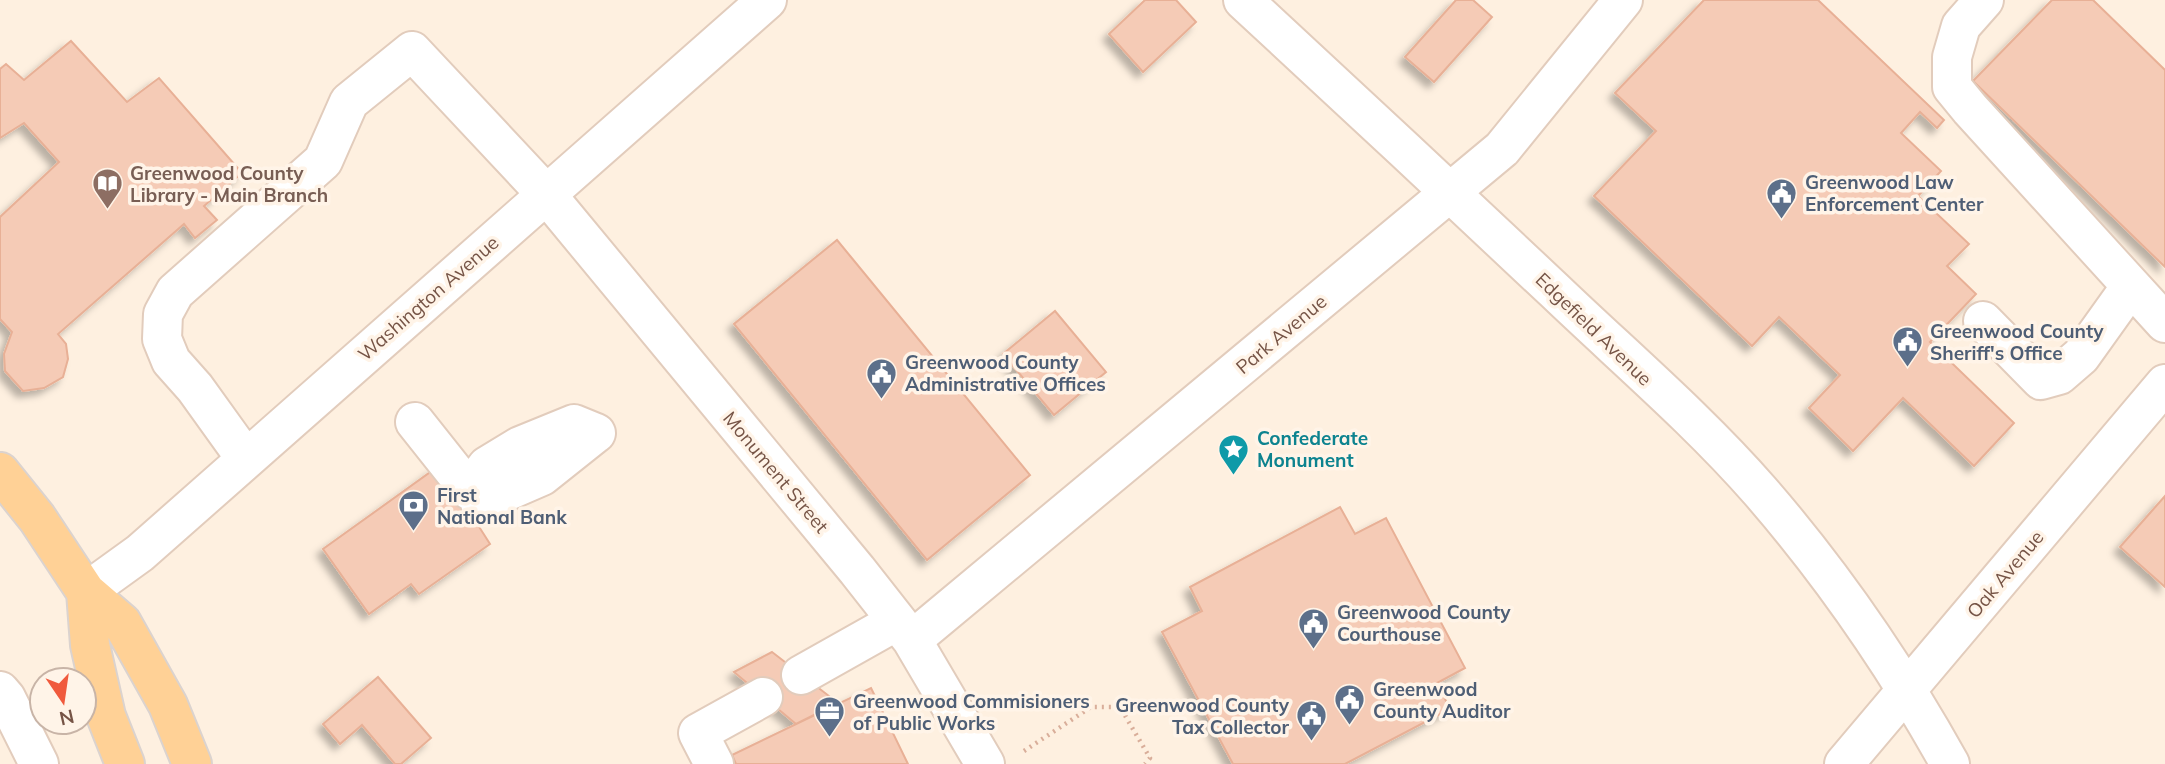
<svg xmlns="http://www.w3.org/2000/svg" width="2165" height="764" font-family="Mulish,sans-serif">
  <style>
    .building { fill: #f5cbb6; stroke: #e8b096; stroke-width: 2; filter: url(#shadow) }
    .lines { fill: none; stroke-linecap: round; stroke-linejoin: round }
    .minor-casing { stroke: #e2ccbc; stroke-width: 42 }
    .major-casing { stroke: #dbd3cf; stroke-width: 42 }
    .path { stroke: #d9ae9a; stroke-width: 4.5; stroke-dasharray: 2 5; stroke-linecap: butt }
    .minor { stroke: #fff; stroke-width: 38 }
    .major { stroke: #ffd196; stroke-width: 38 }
    .labels { text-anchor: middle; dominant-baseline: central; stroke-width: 7; stroke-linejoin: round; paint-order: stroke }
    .education-label { font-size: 19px; font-weight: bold; fill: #785e54; stroke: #fff4e8; text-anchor: start }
    .service-label { font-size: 19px; font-weight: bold; fill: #4e5e75; stroke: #fff4e8; text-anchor: start }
    .street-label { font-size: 19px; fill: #765446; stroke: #fff4e8 }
    .culture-label { font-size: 19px; font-weight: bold; fill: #0d838f; stroke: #fff4e8; text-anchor: start }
  </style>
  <defs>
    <filter id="shadow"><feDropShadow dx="-6" dy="6" stdDeviation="3.5" flood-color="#0004"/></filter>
  </defs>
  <rect width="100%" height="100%" fill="#fef0e0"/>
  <path class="building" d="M 1145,0 L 1176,0 L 1196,22 L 1143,72 L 1109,34 Z
    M 1456,0 L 1473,0 L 1492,17 L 1434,82 L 1405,57 Z
    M 1704,0 L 1818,0 L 1944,120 L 1937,128 L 1920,112 L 1901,133 L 1941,171 L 1918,196 L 1969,244 L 1947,266 L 1976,294 L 1930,342 L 2014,423 L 1974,466 L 1903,398 L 1853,451 L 1809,408 L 1840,375 L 1779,317 L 1752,346 L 1594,196 L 1656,131 L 1615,93 Z
    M 2052,0 L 2093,0 L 2165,70 L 2165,267 L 1973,81 Z
    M 71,41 L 127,102 L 159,78 L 242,173 L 204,206 L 217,220 L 195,238 L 184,224 L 58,334 L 66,344 L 68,359 L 63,377 L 44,388 L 23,391 L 5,371 L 4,354 L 12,332 L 0,319 L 0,217 L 59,162 L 24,123 L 0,138 L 0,69 L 6,64 L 24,80 Z
    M 837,240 L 1030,475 L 927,560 L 734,324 Z
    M 1055,311 L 1106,372 L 1054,415 L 1003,354 Z
    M 436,468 L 476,522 L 490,544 L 419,594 L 411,584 L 369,614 L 323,549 Z
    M 2165,496 L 2165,587 L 2120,547 Z
    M 1340,507 L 1355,534 L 1386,518 L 1465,668 L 1437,683 L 1450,709 L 1345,764 L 1233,764 L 1162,632 L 1202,611 L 1190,587 Z
    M 772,652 L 838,703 L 796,724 L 734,672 Z
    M 378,677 L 431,738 L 401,764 L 395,764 L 362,725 L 340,744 L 323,724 Z
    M 871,688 L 908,764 L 736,764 L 732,755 Z"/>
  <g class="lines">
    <defs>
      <path id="minor" d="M 1243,0 C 1348,97 1452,194 1556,292 C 1624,357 1698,420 1760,491 C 1833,575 1896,667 1950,764
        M 1984,0 L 1961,26 L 1952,57 L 1952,87 L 1970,109 L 2165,323
        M 1983,321 L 2041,380 L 2059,375 L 2081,356 L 2131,286
        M 415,422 L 469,490 L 487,466 L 520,446 L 574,424 L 596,433
        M 246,459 L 195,388 L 171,361 L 162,339 L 163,314 L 175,292 L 323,161 L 349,102 L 412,51 L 546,194 L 857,570 L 912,640 L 985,764
        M 480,503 L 542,476 L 596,433
        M 86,592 L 140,553 L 767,0
        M 912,640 L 1502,149 L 1623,0
        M 801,675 L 897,621
        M 0,691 L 6,698 L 39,764
        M 714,764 L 698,733 L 763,697
        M 1844,764 L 2165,384"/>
      <path id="major" d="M 0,472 L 37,518 L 86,592 L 122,623 L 168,705 L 192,764
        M 86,592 L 90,645 L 106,716 L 125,764"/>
    </defs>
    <use href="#minor" class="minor-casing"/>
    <use href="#major" class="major-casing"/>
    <path class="path" d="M 1024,751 L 1091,707 L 1120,707 L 1150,758 L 1145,764"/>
    <use href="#minor" class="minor"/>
    <use href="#major" class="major"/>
  </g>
  <defs>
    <symbol id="library-pin" viewBox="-11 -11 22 30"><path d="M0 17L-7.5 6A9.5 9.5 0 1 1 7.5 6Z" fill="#8d6e63" stroke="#fff4e8"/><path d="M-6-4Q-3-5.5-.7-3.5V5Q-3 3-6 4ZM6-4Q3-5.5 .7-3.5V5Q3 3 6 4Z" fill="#fff"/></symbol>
    <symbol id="civic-pin" viewBox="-11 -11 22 30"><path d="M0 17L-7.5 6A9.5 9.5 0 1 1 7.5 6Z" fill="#5c6f8a" stroke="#fff4e8"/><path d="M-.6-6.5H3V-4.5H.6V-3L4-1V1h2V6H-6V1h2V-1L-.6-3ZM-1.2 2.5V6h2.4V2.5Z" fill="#fff"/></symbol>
    <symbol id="sight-pin" viewBox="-11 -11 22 30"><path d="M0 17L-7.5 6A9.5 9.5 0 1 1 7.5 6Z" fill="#0f9aa8" stroke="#fff4e8"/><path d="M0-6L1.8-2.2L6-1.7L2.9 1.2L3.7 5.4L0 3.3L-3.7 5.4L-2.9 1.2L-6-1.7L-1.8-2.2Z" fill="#fff"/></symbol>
    <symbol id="bank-pin" viewBox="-11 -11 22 30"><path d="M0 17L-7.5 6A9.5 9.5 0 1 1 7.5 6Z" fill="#5c6f8a" stroke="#fff4e8"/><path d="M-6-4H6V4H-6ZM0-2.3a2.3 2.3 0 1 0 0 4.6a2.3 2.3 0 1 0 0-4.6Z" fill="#fff"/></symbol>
    <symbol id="office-pin" viewBox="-11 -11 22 30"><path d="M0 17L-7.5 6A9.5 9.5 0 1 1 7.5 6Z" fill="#5c6f8a" stroke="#fff4e8"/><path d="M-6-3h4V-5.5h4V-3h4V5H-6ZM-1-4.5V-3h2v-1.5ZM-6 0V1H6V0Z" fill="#fff"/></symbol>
  </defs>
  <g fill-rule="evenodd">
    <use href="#library-pin" x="90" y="166" width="35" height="47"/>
    <use href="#civic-pin" x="1764" y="176" width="35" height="47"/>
    <use href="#civic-pin" x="1890" y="324" width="35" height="47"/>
    <use href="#civic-pin" x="864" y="356" width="35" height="47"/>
    <use href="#sight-pin" x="1216" y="432" width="35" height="47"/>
    <use href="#bank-pin" x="396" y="488" width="35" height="47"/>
    <use href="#civic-pin" x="1296" y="606" width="35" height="47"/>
    <use href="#civic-pin" x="1332" y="682" width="35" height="47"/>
    <use href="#office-pin" x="812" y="694" width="35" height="47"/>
    <use href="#civic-pin" x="1294" y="698" width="35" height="47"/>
  </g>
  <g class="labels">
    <g class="education-label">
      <text x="130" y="173">Greenwood County<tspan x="130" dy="22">Library - Main Branch</tspan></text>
    </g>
    <g class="service-label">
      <text x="1805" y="182">Greenwood Law<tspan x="1805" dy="22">Enforcement Center</tspan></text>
      <text x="1930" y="331">Greenwood County<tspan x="1930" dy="22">Sheriff's Office</tspan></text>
      <text x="905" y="362">Greenwood County<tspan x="905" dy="22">Administrative Offices</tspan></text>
      <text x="437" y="495">First<tspan x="437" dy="22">National Bank</tspan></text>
      <text x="1337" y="612">Greenwood County<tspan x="1337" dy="22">Courthouse</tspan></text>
      <text x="1373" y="689">Greenwood<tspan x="1373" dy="22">County Auditor</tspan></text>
      <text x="853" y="701">Greenwood Commisioners<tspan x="853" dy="22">of Public Works</tspan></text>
      <text x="1289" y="705" text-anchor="end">Greenwood County<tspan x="1289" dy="22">Tax Collector</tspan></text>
    </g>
    <g class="street-label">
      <text transform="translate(428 298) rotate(-41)">Washington Avenue</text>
      <text transform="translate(1594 329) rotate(44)">Edgefield Avenue</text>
      <text transform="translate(1281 334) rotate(-40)">Park Avenue</text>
      <text transform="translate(776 472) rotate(50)">Monument Street</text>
      <text transform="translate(2005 574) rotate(-50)">Oak Avenue</text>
    </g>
    <g class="culture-label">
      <text x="1257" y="438">Confederate<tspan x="1257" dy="22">Monument</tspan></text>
    </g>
  </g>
  <g transform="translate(63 701) rotate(167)"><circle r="33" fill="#fff4e8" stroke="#c8b4a7" stroke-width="2"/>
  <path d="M0-5L12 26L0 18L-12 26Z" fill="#f05a3d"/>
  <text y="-10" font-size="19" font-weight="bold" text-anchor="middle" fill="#765446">N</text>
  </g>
</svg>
